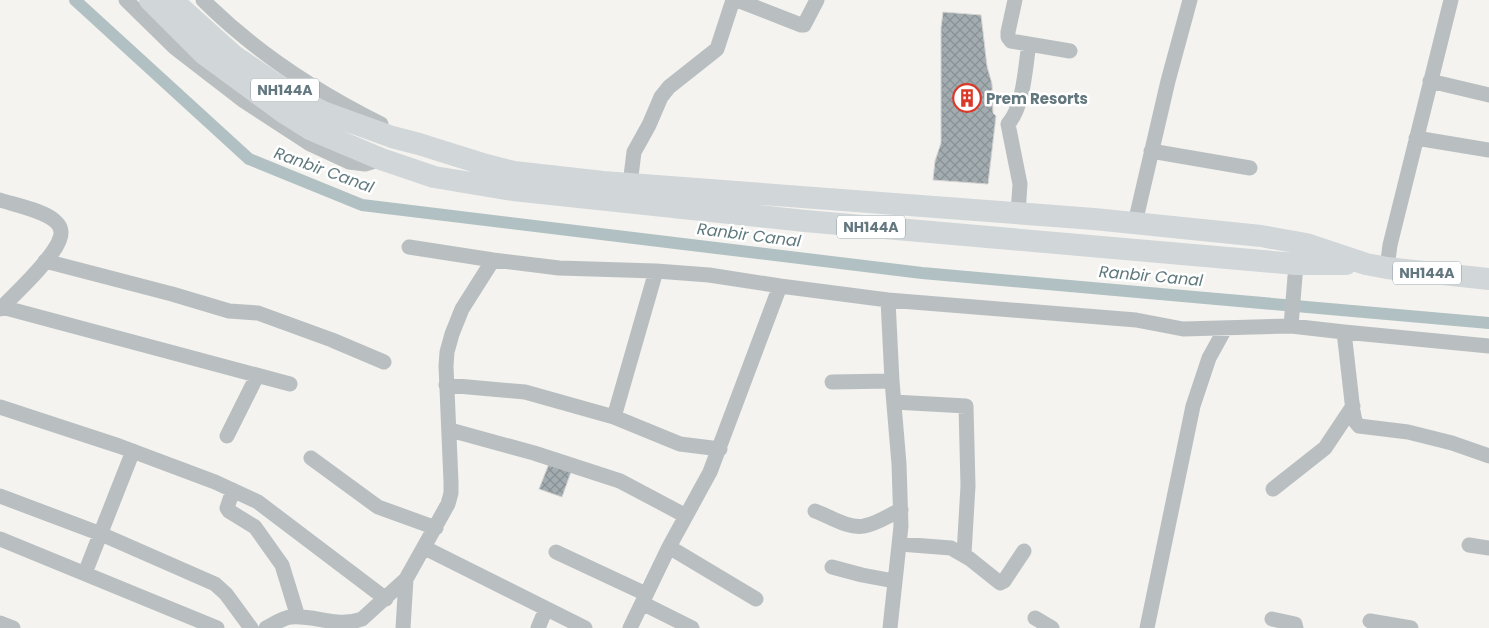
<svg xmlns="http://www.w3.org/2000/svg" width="1489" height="628" font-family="Poppins,sans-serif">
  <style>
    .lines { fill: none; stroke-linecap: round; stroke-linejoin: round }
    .canal { stroke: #b1c1c3; stroke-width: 12 }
    .building { fill: url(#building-cross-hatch); stroke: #d5d4d2 }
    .minor { stroke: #b9bfc1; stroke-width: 15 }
    .highway { stroke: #d1d6d9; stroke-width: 22 }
    .labels { text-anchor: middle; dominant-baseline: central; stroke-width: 5; stroke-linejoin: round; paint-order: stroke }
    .shield { fill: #fff; stroke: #92a0a5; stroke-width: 1 }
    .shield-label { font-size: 14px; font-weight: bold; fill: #63777f }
    .poi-label { font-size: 15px; font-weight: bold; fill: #63777f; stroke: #fff; text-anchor: start }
    .water-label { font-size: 16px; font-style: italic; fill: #5f797d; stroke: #fff }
  </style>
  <defs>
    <pattern id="building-cross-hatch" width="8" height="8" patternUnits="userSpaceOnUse" patternTransform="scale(1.25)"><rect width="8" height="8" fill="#a3acb0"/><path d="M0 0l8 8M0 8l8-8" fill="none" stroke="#889194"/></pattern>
  </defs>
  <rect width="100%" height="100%" fill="#f4f3ef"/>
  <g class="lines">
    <path class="canal" d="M 75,0 L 249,159 L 362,205 L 922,273 L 1489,323"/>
  </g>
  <path class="building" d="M 943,12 L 981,15 L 987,66 L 992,84 L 993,113 L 996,116 L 988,184 L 933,180 L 935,161 L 941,143 L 941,28 Z
    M 550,461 L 572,469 L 562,497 L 539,489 Z"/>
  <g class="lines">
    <path class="minor" d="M 126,0 L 174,47 L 244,101 L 310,144 L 349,162 L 365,164 L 381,159
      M 203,0 C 254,51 317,92 381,124
      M 737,0 L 801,25 L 804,25 L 817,0
      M 1015,0 L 1008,32 L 1008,37 L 1011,41 L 1070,51
      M 1430,81 L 1489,95
      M 1416,138 L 1489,150
      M 1151,151 L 1250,168
      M 630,184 L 634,152 L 649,125 L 661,97 L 669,87 L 717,49 L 733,0
      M 0,200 C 15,205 47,211 57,223 C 61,227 62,233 60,238 C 55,257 15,294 0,309
      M 1018,213 L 1020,184 L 1008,124 C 1024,106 1025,68 1029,44
      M 1135,223 L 1168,81 L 1190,0
      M 409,247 L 493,260
      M 45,261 L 172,294 L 229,311 L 258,313 L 332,340 L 384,362
      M 1387,268 L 1390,245 L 1451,0
      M 656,271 L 614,417 L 680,444 L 720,449
      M 888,300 L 892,381 L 899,464 L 901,526 L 890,628
      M 2,307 L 290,384
      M 1291,326 L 1296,264
      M 1344,332 L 1353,411 L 1355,421 L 1359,426 L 1408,432 L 1452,443 L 1489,456
      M 832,382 L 892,381
      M 446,385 L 525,392 L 614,417
      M 894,402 L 966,406 L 968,486 L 964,554
      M 0,407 L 119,446 L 215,482 L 258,502 L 386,599
      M 450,430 L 534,453 L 620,481 L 686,516
      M 227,436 L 257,376
      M 311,458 L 378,507 L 436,528
      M 1273,489 L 1325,448 L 1353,406
      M 233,490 L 227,508 L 229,511 L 255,527 L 282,565 L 298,617
      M 0,496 L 101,534 L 215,584 L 226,594 L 251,628
      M 815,511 C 829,516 848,529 864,526 C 877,524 889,515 901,510
      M 0,539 L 217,628
      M 900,544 L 951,548 L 970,559 L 1000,583 L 1004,581 L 1024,551
      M 1469,545 L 1489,548
      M 669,547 L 756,599
      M 425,548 L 585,628
      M 556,552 L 646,594
      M 832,567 L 862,575 L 894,581
      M 85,573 L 133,451
      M 642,603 L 692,628
      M 1035,618 L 1052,628
      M 1272,619 L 1295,624 L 1296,628
      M 1370,621 L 1411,628
      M 0,623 L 13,628
      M 266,628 C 274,624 282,618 291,617 C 317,615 336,628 362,619 L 406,579 L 448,504 L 451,493 L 451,482 L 446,366 L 447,352 L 452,334 L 462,309 L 493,260 L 559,268 L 656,271 L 709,275 L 780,286 L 888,300 L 1136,320 L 1183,329 L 1291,326 L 1344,332 L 1489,346
      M 403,628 L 406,579
      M 538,628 L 546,609
      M 630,628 L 669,547 L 710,472 L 780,286
      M 1147,628 L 1193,406 L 1209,358 L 1225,329"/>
    <path class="highway" d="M 150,0 L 204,54 L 283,112 L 310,129 L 381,159 L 434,177 L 513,190 L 805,221 L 1296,264 L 1346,264
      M 172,0 L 234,56 L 298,99 L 323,112 L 392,137 L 419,144 L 486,165 L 514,172 L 603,182 L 1094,219 L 1261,236 L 1306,244 L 1366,264 L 1387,268 L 1489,279"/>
  </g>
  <defs>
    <symbol id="building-ring" viewBox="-11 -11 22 22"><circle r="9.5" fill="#fff" stroke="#db3928" stroke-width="1.5"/><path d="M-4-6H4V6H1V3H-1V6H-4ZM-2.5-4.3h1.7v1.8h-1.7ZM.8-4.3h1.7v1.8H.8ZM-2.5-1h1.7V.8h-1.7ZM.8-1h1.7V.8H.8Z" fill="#db3928"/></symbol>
  </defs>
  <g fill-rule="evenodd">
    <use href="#building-ring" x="951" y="82" width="32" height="32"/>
  </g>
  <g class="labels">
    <g class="shield">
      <rect x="251" y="78.5" width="68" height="23" rx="4"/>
      <rect x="837" y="215.5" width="68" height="23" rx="4"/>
      <rect x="1393" y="261.5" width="68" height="23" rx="4"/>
    </g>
    <g class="shield-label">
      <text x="285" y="90">NH144A</text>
      <text x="871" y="227">NH144A</text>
      <text x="1427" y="273">NH144A</text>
    </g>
    <g class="poi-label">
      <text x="986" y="98">Prem Resorts</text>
    </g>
    <g class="water-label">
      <text transform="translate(324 170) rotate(20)">Ranbir Canal</text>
      <text transform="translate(749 235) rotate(7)">Ranbir Canal</text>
      <text transform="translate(1151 276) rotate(5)">Ranbir Canal</text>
    </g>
  </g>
</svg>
